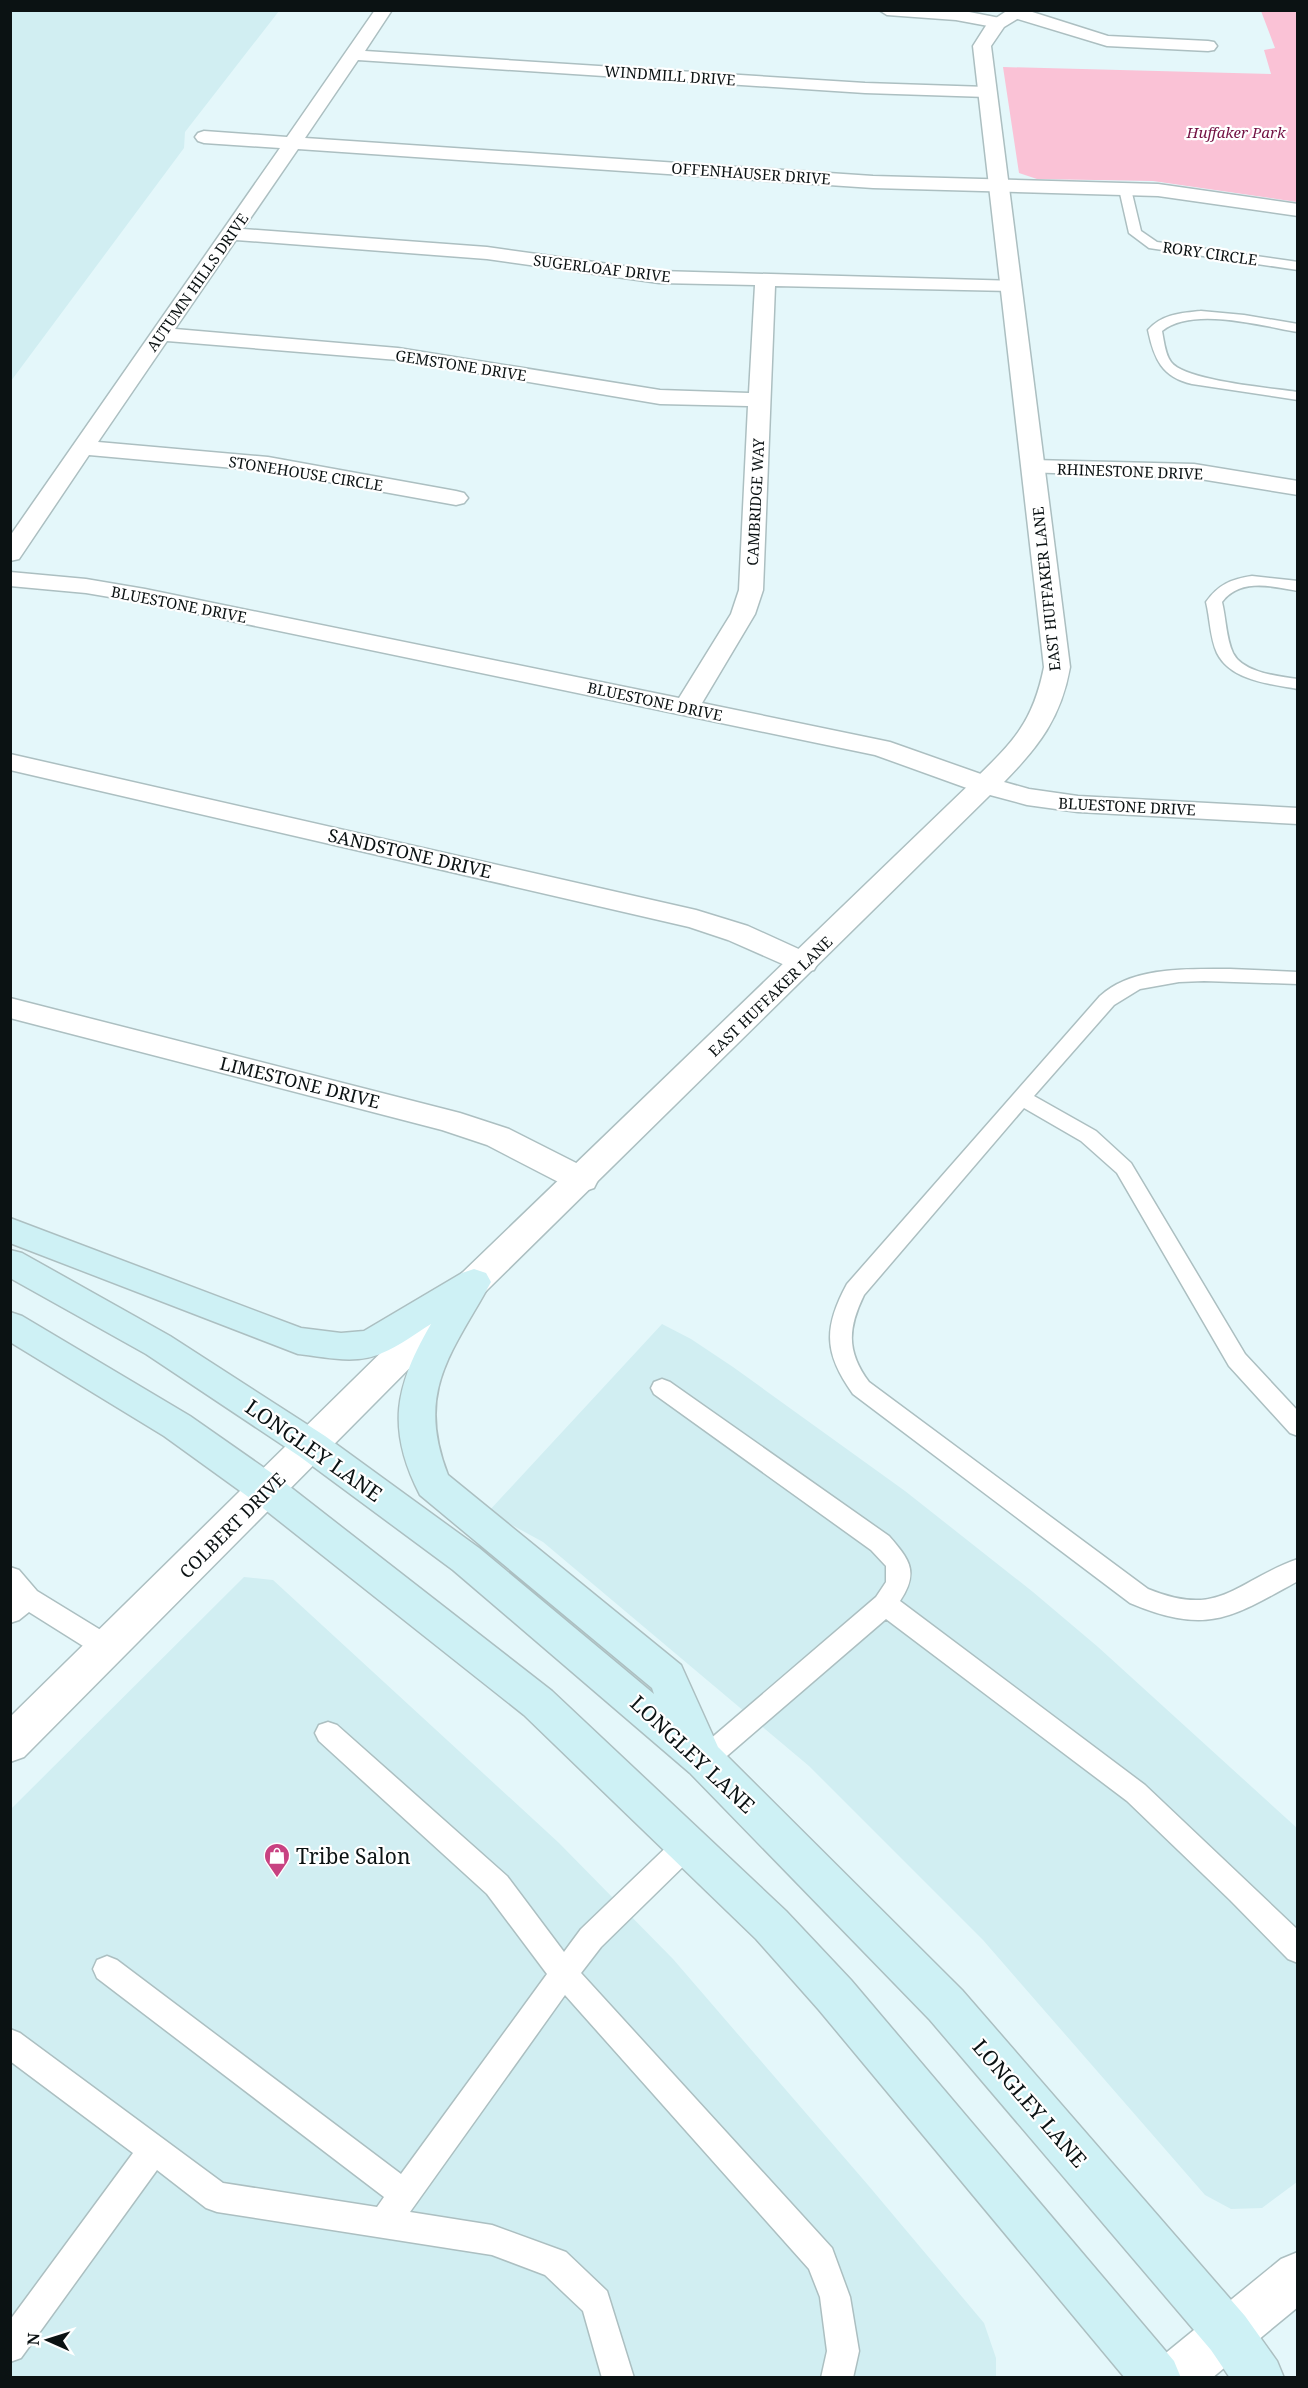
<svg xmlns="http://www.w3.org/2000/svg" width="1308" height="2388" font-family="'Noto Serif',serif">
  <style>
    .built { fill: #d1eef2 }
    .green { fill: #fac2d6 }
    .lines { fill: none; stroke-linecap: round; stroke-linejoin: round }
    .service-casing { stroke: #acbfc1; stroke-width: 3 }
    .minor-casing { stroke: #acbfc1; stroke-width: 3 }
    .tertiary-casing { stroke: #acbfc1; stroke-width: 3 }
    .secondary-casing { stroke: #acbfc1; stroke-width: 3 }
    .service { fill: #fff; fill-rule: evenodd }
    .minor { fill: #fff; fill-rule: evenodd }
    .tertiary { fill: #fff; fill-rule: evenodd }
    .secondary { fill: #cef1f5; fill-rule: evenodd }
    .labels { text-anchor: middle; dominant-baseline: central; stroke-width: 4.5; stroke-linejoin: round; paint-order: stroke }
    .far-street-label { font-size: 15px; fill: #0b1213; stroke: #fff }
    .far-park-label { font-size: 15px; font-style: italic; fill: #731244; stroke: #fff }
    .street-label { font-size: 18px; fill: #0b1213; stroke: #fff }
    .near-street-label { font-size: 21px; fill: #0b1213; stroke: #fff }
    .near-poi-label { font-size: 21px; fill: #0b1213; stroke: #fff; text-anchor: start }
  </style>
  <rect width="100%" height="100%" fill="#e4f7fa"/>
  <path class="built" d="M 11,10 L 279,11 L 185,132 L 184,148 L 11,381 Z
    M 662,1324 L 691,1339 L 733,1367 L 905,1491 L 1033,1592 L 1098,1647 L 1297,1828 L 1297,2182 L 1262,2208 L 1231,2209 L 1205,2195 L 983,1940 L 809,1766 L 543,1542 L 488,1512 Z
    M 244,1577 L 273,1580 L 559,1843 L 673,1959 L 868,2185 L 984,2323 L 996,2358 L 996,2378 L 11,2378 L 11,1809 Z"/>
  <path class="green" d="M 1261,11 L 1297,11 L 1297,202 L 1153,181 L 1037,179 L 1019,173 L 1003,67 L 1271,74 L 1264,50 L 1275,48 Z"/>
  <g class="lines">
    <defs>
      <path id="service" d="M 1125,185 L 1131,189 L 1141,231 L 1157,242 L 1298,262 L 1298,270 L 1149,248 L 1129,233 L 1119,189 Z
        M 1201,311 L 1244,315 L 1298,324 L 1298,332 C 1261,326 1193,306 1162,331 C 1164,341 1165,354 1171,362 C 1185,381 1272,388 1298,392 L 1298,400 L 1192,384 C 1162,377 1154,359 1148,330 C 1162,314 1181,313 1201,311 Z
        M 1252,576 L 1298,581 L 1298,591 C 1272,586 1240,578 1222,602 C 1226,618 1226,638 1233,653 C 1243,673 1278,676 1298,679 L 1298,689 C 1271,684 1231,681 1217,653 C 1210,638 1210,618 1206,602 C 1218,585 1231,579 1252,576 Z
        M 1230,969 L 1298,972 L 1298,984 L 1204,981 L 1179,982 L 1140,989 L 1114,1005 L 1034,1096 L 1096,1131 L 1131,1163 L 1245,1354 L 1298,1411 L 1298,1436 L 1290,1433 L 1229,1366 L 1117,1173 L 1081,1141 L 1024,1108 L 864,1295 C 848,1328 846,1351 869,1382 L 1148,1589 C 1221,1619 1235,1581 1298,1559 L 1298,1581 C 1229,1619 1207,1635 1130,1603 L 853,1394 C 824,1354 823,1328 847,1284 L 1100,996 C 1133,966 1188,969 1230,969 Z
        M 662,1379 L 670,1382 L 889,1536 C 910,1560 919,1572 900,1601 L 1145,1785 L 1298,1930 L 1298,1963 L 1288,1959 L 1230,1900 L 1127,1801 L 886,1619 L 713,1768 L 704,1772 L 695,1768 L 691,1760 L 695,1752 L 876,1597 L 886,1582 L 886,1566 L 871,1550 L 654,1394 L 651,1388 L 654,1382 Z
        M 10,1567 L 19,1570 L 37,1591 L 117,1640 L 120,1648 L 117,1656 L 108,1659 L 99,1656 L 29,1612 L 19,1620 L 10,1623 Z
        M 328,1722 L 337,1725 L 507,1876 L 564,1952 L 581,1929 L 678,1836 L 687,1833 L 696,1836 L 700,1845 L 696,1854 L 601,1947 L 581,1973 L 832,2248 L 850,2297 L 859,2351 L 853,2378 L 821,2378 L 827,2351 L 820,2297 L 809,2269 L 565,1995 L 410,2212 L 492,2225 L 566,2252 L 607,2291 L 634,2378 L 602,2378 L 583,2311 L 545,2275 L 492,2255 L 217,2212 L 206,2208 L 157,2170 L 21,2358 L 10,2362 L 10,2320 L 133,2153 L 10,2061 L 10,2029 L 20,2033 L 223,2183 L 377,2207 L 384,2197 L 97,1978 L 93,1969 L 97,1960 L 107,1956 L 117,1960 L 401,2174 L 547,1974 L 487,1894 L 319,1741 L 315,1733 L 319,1725 Z"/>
      <path id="minor" d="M 375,10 L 392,10 L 365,51 L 865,83 L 987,87 L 993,88 L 996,92 L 993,96 L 987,97 L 865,93 L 358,60 L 305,138 L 873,176 L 1158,184 L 1298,204 L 1298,216 L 1158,196 L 873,188 L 298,149 L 243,229 L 487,247 L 659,271 L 1018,281 L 1021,285 L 1018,289 L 1011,291 L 775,286 L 763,590 L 755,614 L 702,703 L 890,742 L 995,779 L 999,785 L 995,791 L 985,793 L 975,791 L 875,755 L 145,603 L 86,593 L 10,586 L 10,572 L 86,579 L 145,589 L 679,698 L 731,614 L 739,590 L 748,406 L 660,404 L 398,360 L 167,341 L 98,442 L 268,457 L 456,491 L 464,493 L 468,498 L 464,503 L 456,505 L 268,471 L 89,455 L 19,559 L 10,561 L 10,536 L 280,148 L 204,143 L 198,141 L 195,137 L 198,133 L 204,131 L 287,137 ZM 236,240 L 487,259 L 659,283 L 755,285 L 749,393 L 660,390 L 398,348 L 175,329 Z
        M 879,10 L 959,10 L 1005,19 L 1007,23 L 999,28 L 956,20 L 887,15 Z
        M 1010,10 L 1026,10 L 1108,36 L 1208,41 L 1214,42 L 1217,46 L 1214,50 L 1208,51 L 1107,46 L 1011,17 L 1009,13 Z
        M 1033,460 L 1194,464 L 1298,481 L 1298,495 L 1194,478 L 1025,472 L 1022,467 L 1025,462 Z
        M 10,754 L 696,910 L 748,926 L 814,956 L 818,963 L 814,970 L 803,973 L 728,940 L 689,927 L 10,770 Z
        M 10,998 L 460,1113 L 509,1129 L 594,1172 L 598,1180 L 594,1188 L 582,1192 L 570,1188 L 487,1145 L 442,1130 L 10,1018 Z"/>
      <path id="tertiary" d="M 1008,10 L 1032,10 L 1004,27 L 991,46 L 1070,667 C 1061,718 1039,746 1004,782 L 1029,789 L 1078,796 L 1298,808 L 1298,824 L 1078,812 L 1027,805 L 990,795 L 486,1291 L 24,1757 L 10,1762 L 10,1717 L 462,1273 L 975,779 C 1014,741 1033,722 1044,667 L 973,46 L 987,24 Z
        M 1298,2252 L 1298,2307 L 1212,2378 L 1149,2378 L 1156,2361 L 1281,2259 Z"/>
      <path id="secondary" d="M 10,1218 L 301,1328 L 341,1333 L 364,1331 L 462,1273 L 474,1269 L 486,1273 L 491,1282 C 452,1353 415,1391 448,1475 L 681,1665 L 718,1747 L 962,1990 L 1245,2316 L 1277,2361 L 1284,2378 L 1230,2378 L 1211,2350 L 930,2020 L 690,1773 L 453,1570 L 299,1456 L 146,1354 L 10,1278 L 10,1250 L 22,1253 L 170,1336 L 325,1436 L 479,1548 L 654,1694 L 652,1688 L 420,1495 C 386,1429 395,1386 431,1324 C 415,1334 399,1346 382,1353 C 357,1365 325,1357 298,1354 L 10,1243 Z
        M 10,1312 L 22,1316 L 190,1416 L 280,1479 L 552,1691 L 786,1911 L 851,1980 L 1174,2361 L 1181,2378 L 1125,2378 L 819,2010 L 756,1939 L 524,1715 L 254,1501 L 164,1436 L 10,1342 Z"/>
    </defs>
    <use href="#service" class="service-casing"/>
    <use href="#minor" class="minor-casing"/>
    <use href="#tertiary" class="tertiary-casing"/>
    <use href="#secondary" class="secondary-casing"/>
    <use href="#service" class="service"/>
    <use href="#minor" class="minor"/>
    <use href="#tertiary" class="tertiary"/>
    <use href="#secondary" class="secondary"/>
  </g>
  <defs>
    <symbol id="shop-pin" viewBox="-11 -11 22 30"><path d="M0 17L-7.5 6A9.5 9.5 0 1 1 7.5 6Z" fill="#c84281" stroke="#fff"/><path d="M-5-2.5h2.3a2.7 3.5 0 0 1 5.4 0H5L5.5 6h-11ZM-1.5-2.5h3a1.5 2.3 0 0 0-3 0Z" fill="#fff"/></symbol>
  </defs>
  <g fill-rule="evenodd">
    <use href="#shop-pin" x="262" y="1841" width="30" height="40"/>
  </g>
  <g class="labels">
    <g class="far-street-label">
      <text transform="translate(670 75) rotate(4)">WINDMILL DRIVE</text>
      <text transform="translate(751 173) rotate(4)">OFFENHAUSER DRIVE</text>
      <text transform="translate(1210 253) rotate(8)">RORY CIRCLE</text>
      <text transform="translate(602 268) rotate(7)">SUGERLOAF DRIVE</text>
      <text transform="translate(197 282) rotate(-55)">AUTUMN HILLS DRIVE</text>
      <text transform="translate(461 365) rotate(9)">GEMSTONE DRIVE</text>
      <text transform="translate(1130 471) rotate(2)">RHINESTONE DRIVE</text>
      <text transform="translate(306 473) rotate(9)">STONEHOUSE CIRCLE</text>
      <text transform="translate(755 502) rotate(-87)">CAMBRIDGE WAY</text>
      <text transform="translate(1046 589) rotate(-96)">EAST HUFFAKER LANE</text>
      <text transform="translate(179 604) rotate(11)">BLUESTONE DRIVE</text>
      <text transform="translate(655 701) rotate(12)">BLUESTONE DRIVE</text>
      <text transform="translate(1127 806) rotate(3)">BLUESTONE DRIVE</text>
      <text transform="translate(770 996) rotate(-44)">EAST HUFFAKER LANE</text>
    </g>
    <g class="far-park-label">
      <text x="1236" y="132">Huffaker Park</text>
    </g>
    <g class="street-label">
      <text transform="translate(410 853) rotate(13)">SANDSTONE DRIVE</text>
      <text transform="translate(300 1082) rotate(14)">LIMESTONE DRIVE</text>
      <text transform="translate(232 1525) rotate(-45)">COLBERT DRIVE</text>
    </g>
    <g class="near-street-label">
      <text transform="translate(314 1450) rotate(35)">LONGLEY LANE</text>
      <text transform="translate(693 1754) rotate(43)">LONGLEY LANE</text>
      <text transform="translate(1030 2103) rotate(49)">LONGLEY LANE</text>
    </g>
    <g class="near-poi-label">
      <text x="296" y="1856">Tribe Salon</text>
    </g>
  </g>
  <rect width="1308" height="2388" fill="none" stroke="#0b1213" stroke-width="24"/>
  <g transform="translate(48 2340) rotate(273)" stroke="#ffffff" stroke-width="4.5" paint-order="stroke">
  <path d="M0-4.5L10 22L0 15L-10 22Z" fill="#0b1213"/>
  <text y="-9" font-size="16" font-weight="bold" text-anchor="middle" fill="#0b1213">N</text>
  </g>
</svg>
